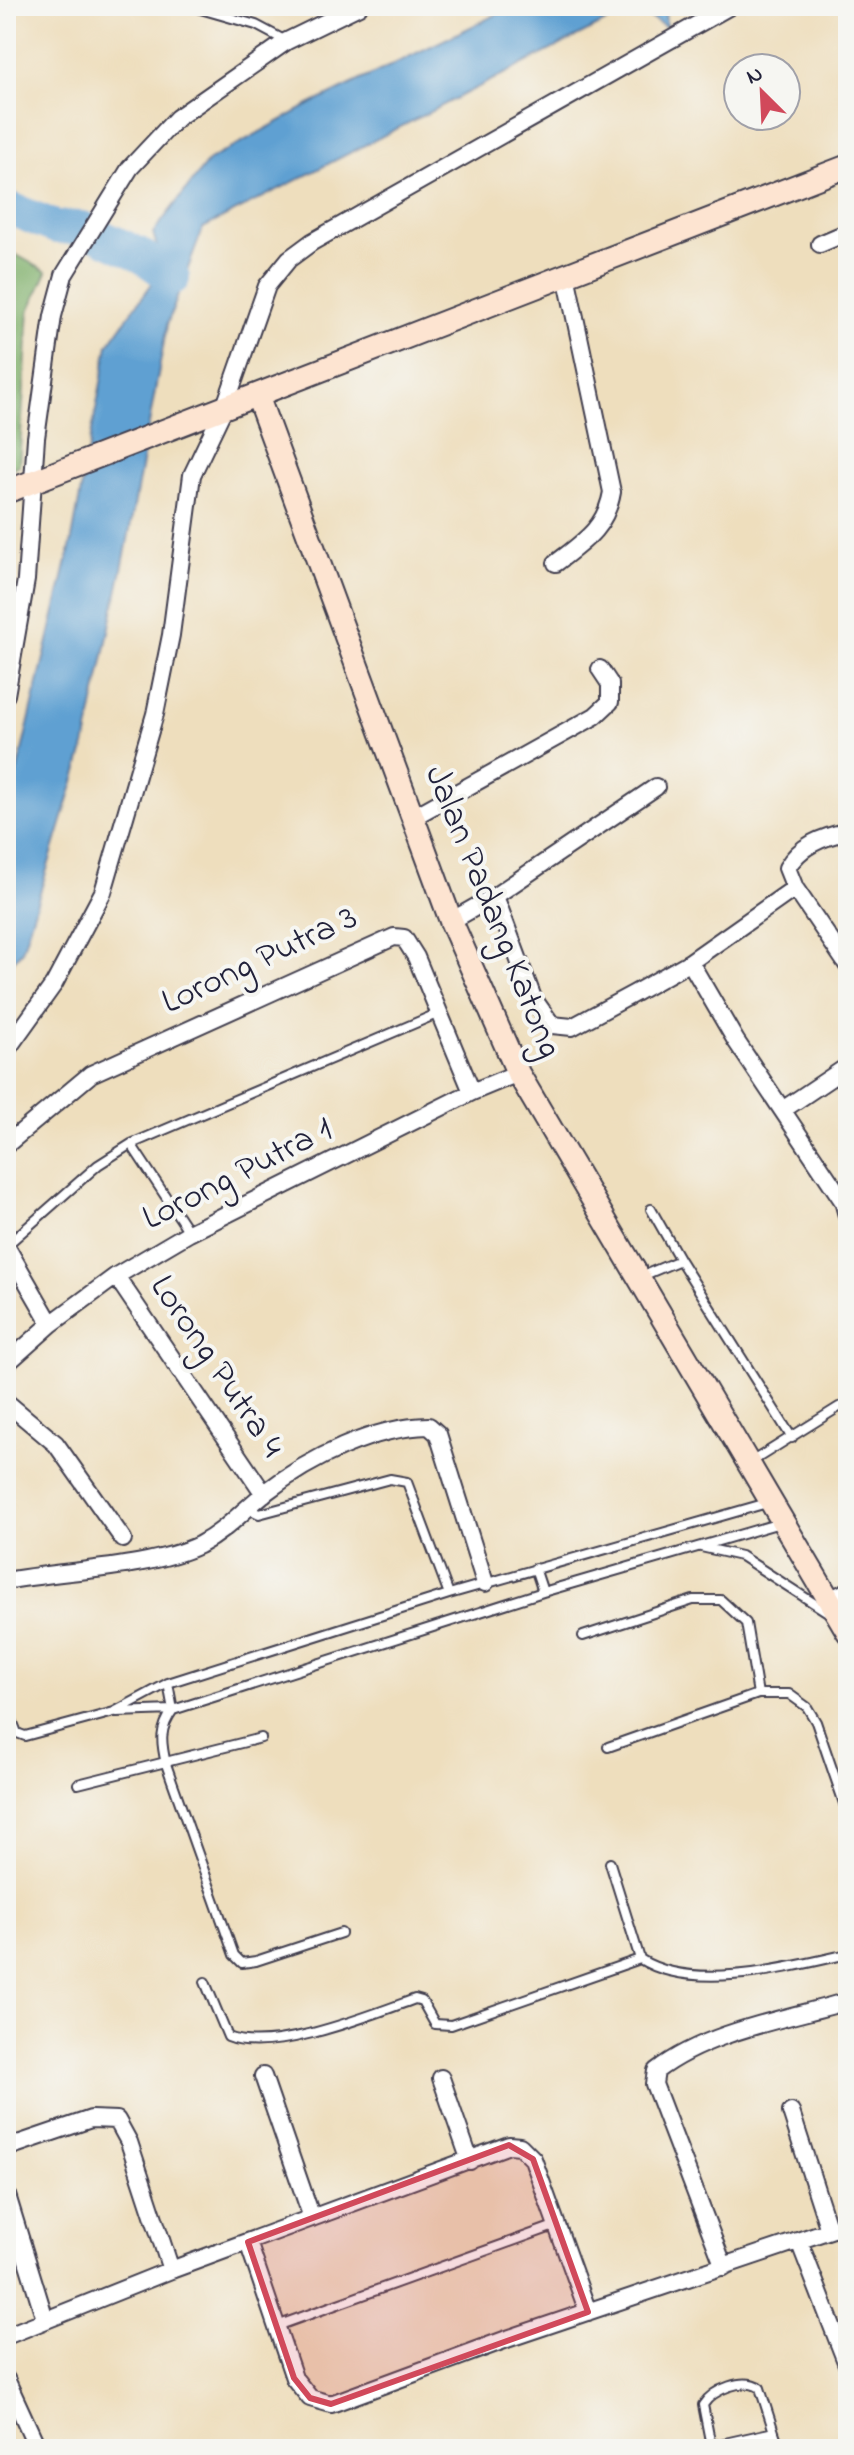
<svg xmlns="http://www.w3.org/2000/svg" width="854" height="2455" font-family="'Indie Flower',sans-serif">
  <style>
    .forest { fill: #7eaf69; stroke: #506852; stroke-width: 2 }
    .water { fill: #5ea0d2; stroke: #406186; stroke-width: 2 }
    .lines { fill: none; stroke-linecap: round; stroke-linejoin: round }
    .river { stroke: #5ea0d2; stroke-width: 34 }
    .lane-casing { stroke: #413e4e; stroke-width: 12 }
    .street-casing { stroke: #413e4e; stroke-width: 20 }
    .secondary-casing { stroke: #413e4e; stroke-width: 26 }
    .lane { stroke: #fff; stroke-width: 8 }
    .street { stroke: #fff; stroke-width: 16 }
    .secondary { stroke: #fde4d1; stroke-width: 22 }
    .marked { fill: #d1495b; fill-opacity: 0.2; stroke: #d1495b; stroke-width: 6; stroke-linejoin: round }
    .labels { text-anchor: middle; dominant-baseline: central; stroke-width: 8; stroke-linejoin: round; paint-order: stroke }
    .street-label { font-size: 36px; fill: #22223b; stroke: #f6f6f2 }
  </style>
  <rect width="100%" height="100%" fill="#f6f6f2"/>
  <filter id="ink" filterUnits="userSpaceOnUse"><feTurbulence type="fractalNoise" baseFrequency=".0125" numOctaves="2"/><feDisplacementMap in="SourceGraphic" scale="16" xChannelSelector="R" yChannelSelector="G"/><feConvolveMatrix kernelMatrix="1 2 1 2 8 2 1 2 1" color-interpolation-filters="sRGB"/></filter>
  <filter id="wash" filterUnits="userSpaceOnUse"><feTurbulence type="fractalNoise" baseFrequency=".006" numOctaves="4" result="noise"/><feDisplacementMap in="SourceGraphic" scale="32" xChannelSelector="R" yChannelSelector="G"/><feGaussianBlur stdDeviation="1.8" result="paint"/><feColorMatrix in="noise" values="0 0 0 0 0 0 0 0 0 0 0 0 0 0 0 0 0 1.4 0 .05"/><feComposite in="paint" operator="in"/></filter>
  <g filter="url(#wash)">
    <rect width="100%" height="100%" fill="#eedebd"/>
    <path class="forest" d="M 6,249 L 47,272 L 29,311 L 19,465 L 6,471 Z"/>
    <path class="water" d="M 514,6 L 665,6 L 666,27 L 633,8 L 203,228 L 167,325 L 127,545 L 85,746 L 22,951 L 6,969 L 6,818 L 71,544 L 108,345 L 163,268 L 153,233 L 209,160 L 309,105 Z"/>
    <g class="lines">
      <path class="river" d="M 6,207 L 56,227 L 83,228 L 139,254 L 173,278"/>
    </g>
  </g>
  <g filter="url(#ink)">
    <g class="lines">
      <defs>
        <path id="lane" d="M 190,6 L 256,25 L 286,41
          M 131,1144 L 189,1232
          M 651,1209 L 680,1260
          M 6,1246 L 98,1165 L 131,1144 L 439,1013
          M 642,1276 L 680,1260 L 792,1438
          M 751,1462 L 839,1407 L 848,1405
          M 249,1509 L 259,1514 L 390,1479 L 407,1482 L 449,1594
          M 701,1547 L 741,1556 L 829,1613
          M 535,1568 L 543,1592
          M 583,1636 L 693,1600 L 721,1600 L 746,1623 L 758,1694
          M 168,1683 L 173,1710 C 159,1729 161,1742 166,1764 L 234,1955 L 242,1963 L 256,1961 L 341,1933
          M 6,1705 L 17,1733 L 25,1736 L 114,1712 L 168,1683 L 449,1594 L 767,1503
          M 117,1712 L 173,1710 L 543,1592 L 780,1523
          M 608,1747 L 758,1694 L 789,1694 L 807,1707 L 816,1722 L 848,1815
          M 78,1784 L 261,1738
          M 610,1863 L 640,1959 C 693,1993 791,1967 848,1954
          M 205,1982 L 228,2037 C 271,2055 371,2015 415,1999 L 422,2001 L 435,2024 L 451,2025 L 640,1959
          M 277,2326 L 557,2225
          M 711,2446 L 703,2405 C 713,2389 744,2377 760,2388 L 774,2432
          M 698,2449 L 774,2432 L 780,2449"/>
        <path id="street" d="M 820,244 L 848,232
          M 556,563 C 583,542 606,528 612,492 L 566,275
          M 6,695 L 26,580 L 36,438 L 53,316 L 64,275 L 130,168 L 177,118 L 287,41 L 359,6
          M 415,816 L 595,716 L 610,702 L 610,684 L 600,669
          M 795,888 L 787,868 C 800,845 823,837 848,831
          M 495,896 L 533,998 L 552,1025 L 572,1027 L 635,993 L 690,962 L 795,888 L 848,966
          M 451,921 L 495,896 L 656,787
          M 690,962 L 736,1041 L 843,1201 L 848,1219
          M 6,1051 L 54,984 L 103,892 L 155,714 L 171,635 L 192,475 L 225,406 L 267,286 L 289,259 L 312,242 L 730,6
          M 784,1109 L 848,1066
          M 6,1145 L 91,1074 L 394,937 L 404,938 L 416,957 L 472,1092
          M 6,1246 L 51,1324
          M 116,1276 L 264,1494
          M 6,1364 L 51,1324 L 116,1276 L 189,1233 L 472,1092 L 518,1073
          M 6,1402 L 56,1444 L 123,1539
          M 6,1581 C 62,1570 149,1569 199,1545 C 226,1531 243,1510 266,1492 C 310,1458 373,1427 429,1426 L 438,1434 L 485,1583
          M 831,1599 L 848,1591
          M 263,2076 L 312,2218
          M 441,2078 L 470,2161
          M 791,2112 L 829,2230
          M 6,2148 L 91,2119 L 117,2120 L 129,2142 L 171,2270
          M 6,2192 L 45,2319
          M 799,2241 L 848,2367
          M 248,2242 L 294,2378 L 310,2398 L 331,2404 L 507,2339 L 848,2224
          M 724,2267 L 654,2084 L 656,2071 C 708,2031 786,2019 848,2001
          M 6,2336 L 171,2270 L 509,2145 L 520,2146 L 533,2159 L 588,2312
          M 6,2379 L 38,2449"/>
        <path id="secondary" d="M 257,395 L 451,921 L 518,1073 L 848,1632
          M 6,492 L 848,166"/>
      </defs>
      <use href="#lane" class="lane-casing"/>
      <use href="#street" class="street-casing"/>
      <use href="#secondary" class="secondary-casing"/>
      <use href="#lane" class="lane"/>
      <use href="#street" class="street"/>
      <use href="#secondary" class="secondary"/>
    </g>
  </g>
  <path class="marked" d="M 509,2145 L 533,2159 L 588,2312 L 331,2404 L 310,2398 L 294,2378 L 248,2242 Z"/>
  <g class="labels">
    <g class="street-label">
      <text transform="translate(492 912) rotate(68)">Jalan Padang Katong</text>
      <text transform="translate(260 961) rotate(-25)">Lorong Putra 3</text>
      <text transform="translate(238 1175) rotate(-27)">Lorong Putra 1</text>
      <text transform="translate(216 1367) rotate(56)">Lorong Putra 4</text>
    </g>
  </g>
  <rect width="854" height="2455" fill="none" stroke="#f6f6f2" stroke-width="32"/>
  <g transform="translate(762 92) rotate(336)"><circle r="38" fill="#f6f6f2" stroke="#a1a1a9" stroke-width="2"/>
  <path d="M0-6L14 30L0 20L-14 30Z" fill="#d1495b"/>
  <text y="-12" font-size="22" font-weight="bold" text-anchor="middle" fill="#22223b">N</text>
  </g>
</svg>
